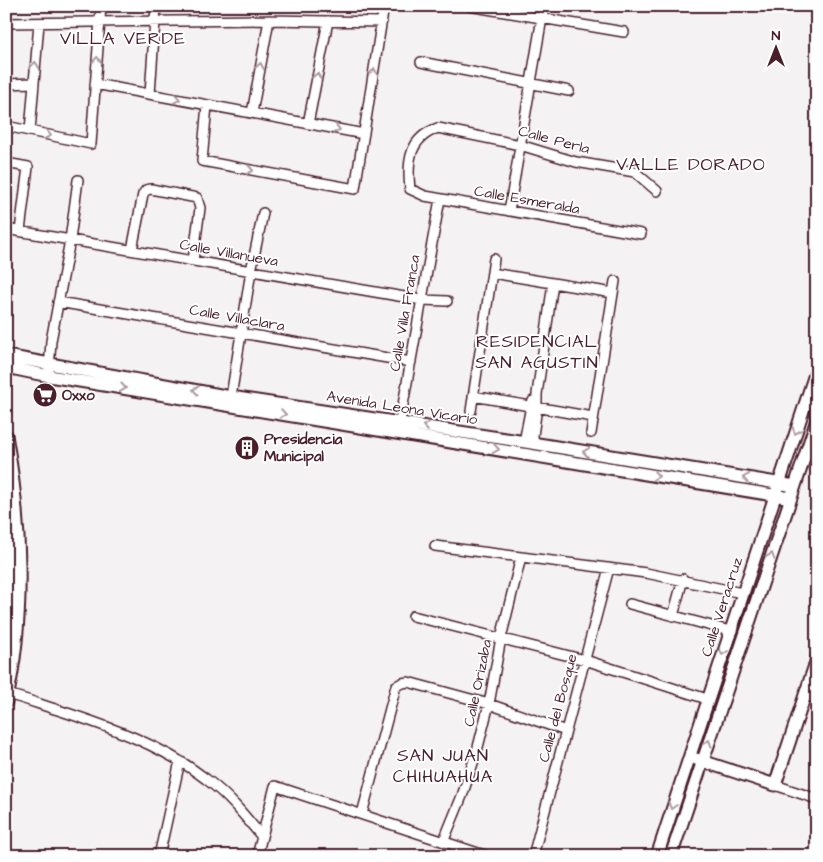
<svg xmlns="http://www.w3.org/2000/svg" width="823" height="862" font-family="'Architects Daughter',sans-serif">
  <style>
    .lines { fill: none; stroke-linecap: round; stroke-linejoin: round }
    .minor-casing { stroke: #4a1f2b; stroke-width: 12 }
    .tertiary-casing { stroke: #4a1f2b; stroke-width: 15 }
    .minor { stroke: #fff; stroke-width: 9 }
    .tertiary { stroke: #fff; stroke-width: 11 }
    .oneway { stroke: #ae9aa0 }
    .labels { text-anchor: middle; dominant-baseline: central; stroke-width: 4; stroke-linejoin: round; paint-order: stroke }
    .street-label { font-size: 15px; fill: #4a1f2b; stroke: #fff }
    .poi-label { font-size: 15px; font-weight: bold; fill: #4a1f2b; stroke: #fff; text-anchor: start }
    .quarter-label { font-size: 18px; letter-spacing: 1px; fill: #4a1f2b; stroke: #fff }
  </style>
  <rect width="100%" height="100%" fill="#f4f2f2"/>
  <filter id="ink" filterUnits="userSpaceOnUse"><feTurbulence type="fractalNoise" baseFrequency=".02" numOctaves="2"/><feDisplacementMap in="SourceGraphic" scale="10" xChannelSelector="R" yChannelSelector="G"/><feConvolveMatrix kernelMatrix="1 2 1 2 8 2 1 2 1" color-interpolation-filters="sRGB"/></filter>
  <g filter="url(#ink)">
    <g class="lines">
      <defs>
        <path id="minor" d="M 469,6 L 624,32
          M 6,23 L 269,20 L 382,22
          M 421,62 L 569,91
          M 6,84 L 34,83
          M 95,84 L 364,134
          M 150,94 L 156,6
          M 207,105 L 202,161 L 355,189 L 384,6
          M 252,113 L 269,20
          M 308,124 L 328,21
          M 6,126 L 91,144 L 101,6
          M 30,131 L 39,23
          M 6,163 L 28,167 L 20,231
          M 509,211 L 544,6
          M 6,229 L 422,300 L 447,301
          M 641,234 L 425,196 L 410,189 C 407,162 409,138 438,128 L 520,145 L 576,162 L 635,172 L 657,191
          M 132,250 L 143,194 L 146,190 L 151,189 L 197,198 L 200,208 L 193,261
          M 492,273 L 613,293
          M 58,302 L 411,362
          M 49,370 L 51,341 L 70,240 L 78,180
          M 473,396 L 593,417
          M 230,403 L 251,271 L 263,213
          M 471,411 L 494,259
          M 399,427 L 440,199
          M 591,433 L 615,281
          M 524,442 L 531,406 L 533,401
          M 532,443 L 537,407 L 537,394 L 553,283
          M 435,546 L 646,573 L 742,593
          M 630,604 L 730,631
          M 413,616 L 585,660 L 707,699
          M 673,616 L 683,579
          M 6,694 C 24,698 41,705 58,710 C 110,727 162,745 206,779 C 228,795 245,816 262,837
          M 805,695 L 817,699
          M 775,785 L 817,799
          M 362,814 L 396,686 L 402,683 L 408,682 L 489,704 L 566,731
          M 444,840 L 462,796 L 477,751 L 489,704 L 501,638 L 521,557
          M 159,856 L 180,761
          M 257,856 L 275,786 L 487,856
          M 533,856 L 609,568"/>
        <path id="tertiary" d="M 6,356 L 231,397 L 532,443 L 795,486
          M 6,367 L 49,376 L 791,498
          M 6,435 C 21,520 26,617 6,702
          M 6,528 C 11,564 12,609 6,645
          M 696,759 L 775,785 L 817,659
          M 657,856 L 817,368
          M 671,856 L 817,420"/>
      </defs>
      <use href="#minor" class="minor-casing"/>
      <use href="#tertiary" class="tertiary-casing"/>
      <use href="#minor" class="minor"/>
      <use href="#tertiary" class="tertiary"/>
    </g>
    <defs><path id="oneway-chevron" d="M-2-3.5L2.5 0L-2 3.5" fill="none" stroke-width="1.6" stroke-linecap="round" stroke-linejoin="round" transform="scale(1.25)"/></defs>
    <g class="oneway">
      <use href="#oneway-chevron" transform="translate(97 60) rotate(-86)"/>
      <use href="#oneway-chevron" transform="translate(35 65) rotate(-85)"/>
      <use href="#oneway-chevron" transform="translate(260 66) rotate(-80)"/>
      <use href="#oneway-chevron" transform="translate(374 72) rotate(-81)"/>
      <use href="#oneway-chevron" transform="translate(317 76) rotate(-79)"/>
      <use href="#oneway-chevron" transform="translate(177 99) rotate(11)"/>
      <use href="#oneway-chevron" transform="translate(337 129) rotate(11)"/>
      <use href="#oneway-chevron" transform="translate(48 135) rotate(12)"/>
      <use href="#oneway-chevron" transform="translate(250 170) rotate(10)"/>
      <use href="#oneway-chevron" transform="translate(123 388) rotate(9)"/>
      <use href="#oneway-chevron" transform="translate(196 390) rotate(-170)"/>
      <use href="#oneway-chevron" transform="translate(283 414) rotate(9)"/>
      <use href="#oneway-chevron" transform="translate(426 426) rotate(-171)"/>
      <use href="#oneway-chevron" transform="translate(796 431) rotate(108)"/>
      <use href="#oneway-chevron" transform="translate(496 449) rotate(10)"/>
      <use href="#oneway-chevron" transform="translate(586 452) rotate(-171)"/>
      <use href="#oneway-chevron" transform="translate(656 476) rotate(9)"/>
      <use href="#oneway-chevron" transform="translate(746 478) rotate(-170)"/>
      <use href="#oneway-chevron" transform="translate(771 556) rotate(-71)"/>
      <use href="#oneway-chevron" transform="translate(723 652) rotate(108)"/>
      <use href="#oneway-chevron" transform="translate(708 743) rotate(-72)"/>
      <use href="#oneway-chevron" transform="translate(672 806) rotate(108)"/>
    </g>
  </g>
  <defs>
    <symbol id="supermarket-disc" viewBox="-11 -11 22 22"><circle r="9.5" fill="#4a1f2b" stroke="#fff"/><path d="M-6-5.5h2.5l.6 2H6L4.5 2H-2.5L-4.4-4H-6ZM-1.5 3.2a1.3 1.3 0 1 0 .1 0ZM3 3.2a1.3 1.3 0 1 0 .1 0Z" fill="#fff"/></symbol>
    <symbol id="building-disc" viewBox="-11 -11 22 22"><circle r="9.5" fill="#4a1f2b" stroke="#fff"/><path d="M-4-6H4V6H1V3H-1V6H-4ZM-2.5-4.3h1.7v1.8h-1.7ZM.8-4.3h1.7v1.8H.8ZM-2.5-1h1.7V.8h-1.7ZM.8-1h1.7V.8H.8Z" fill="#fff"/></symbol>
  </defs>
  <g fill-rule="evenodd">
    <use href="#supermarket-disc" x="31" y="381" width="28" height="28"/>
    <use href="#building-disc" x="233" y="434" width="28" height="28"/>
  </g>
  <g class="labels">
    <g class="street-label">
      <text transform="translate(554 140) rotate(15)">Calle Perla</text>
      <text transform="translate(527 200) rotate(10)">Calle Esmeralda</text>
      <text transform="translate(229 253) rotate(10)">Calle Villanueva</text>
      <text transform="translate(405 313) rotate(-80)">Calle Villa Franca</text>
      <text transform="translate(237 318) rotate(10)">Calle Villaclara</text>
      <text transform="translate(402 408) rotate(9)">Avenida Leona Vicario</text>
      <text transform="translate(722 607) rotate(-72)">Calle Veracruz</text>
      <text transform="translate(478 683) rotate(-78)">Calle Orizaba</text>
      <text transform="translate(558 708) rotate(-75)">Calle del Bosque</text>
    </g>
    <g class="poi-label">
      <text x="62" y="395">Oxxo</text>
      <text x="264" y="439">Presidencia<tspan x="264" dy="17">Municipal</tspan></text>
    </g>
    <g class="quarter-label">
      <text x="123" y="38">VILLA VERDE</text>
      <text x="691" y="164">VALLE DORADO</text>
      <text x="537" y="341">RESIDENCIAL<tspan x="537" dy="21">SAN AGUSTIN</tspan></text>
      <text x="443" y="755">SAN JUAN<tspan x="443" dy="21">CHIHUAHUA</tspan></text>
    </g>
  </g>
  <rect width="823" height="862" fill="none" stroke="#fff" stroke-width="25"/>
  <rect x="12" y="12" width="798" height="837" fill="none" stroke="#4a1f2b" stroke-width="2" filter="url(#ink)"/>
  <g transform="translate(776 48)" stroke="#ffffff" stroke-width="4" paint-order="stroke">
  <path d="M0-4L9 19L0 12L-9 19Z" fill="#4a1f2b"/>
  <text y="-8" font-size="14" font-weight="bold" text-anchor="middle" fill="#4a1f2b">N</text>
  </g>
</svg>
